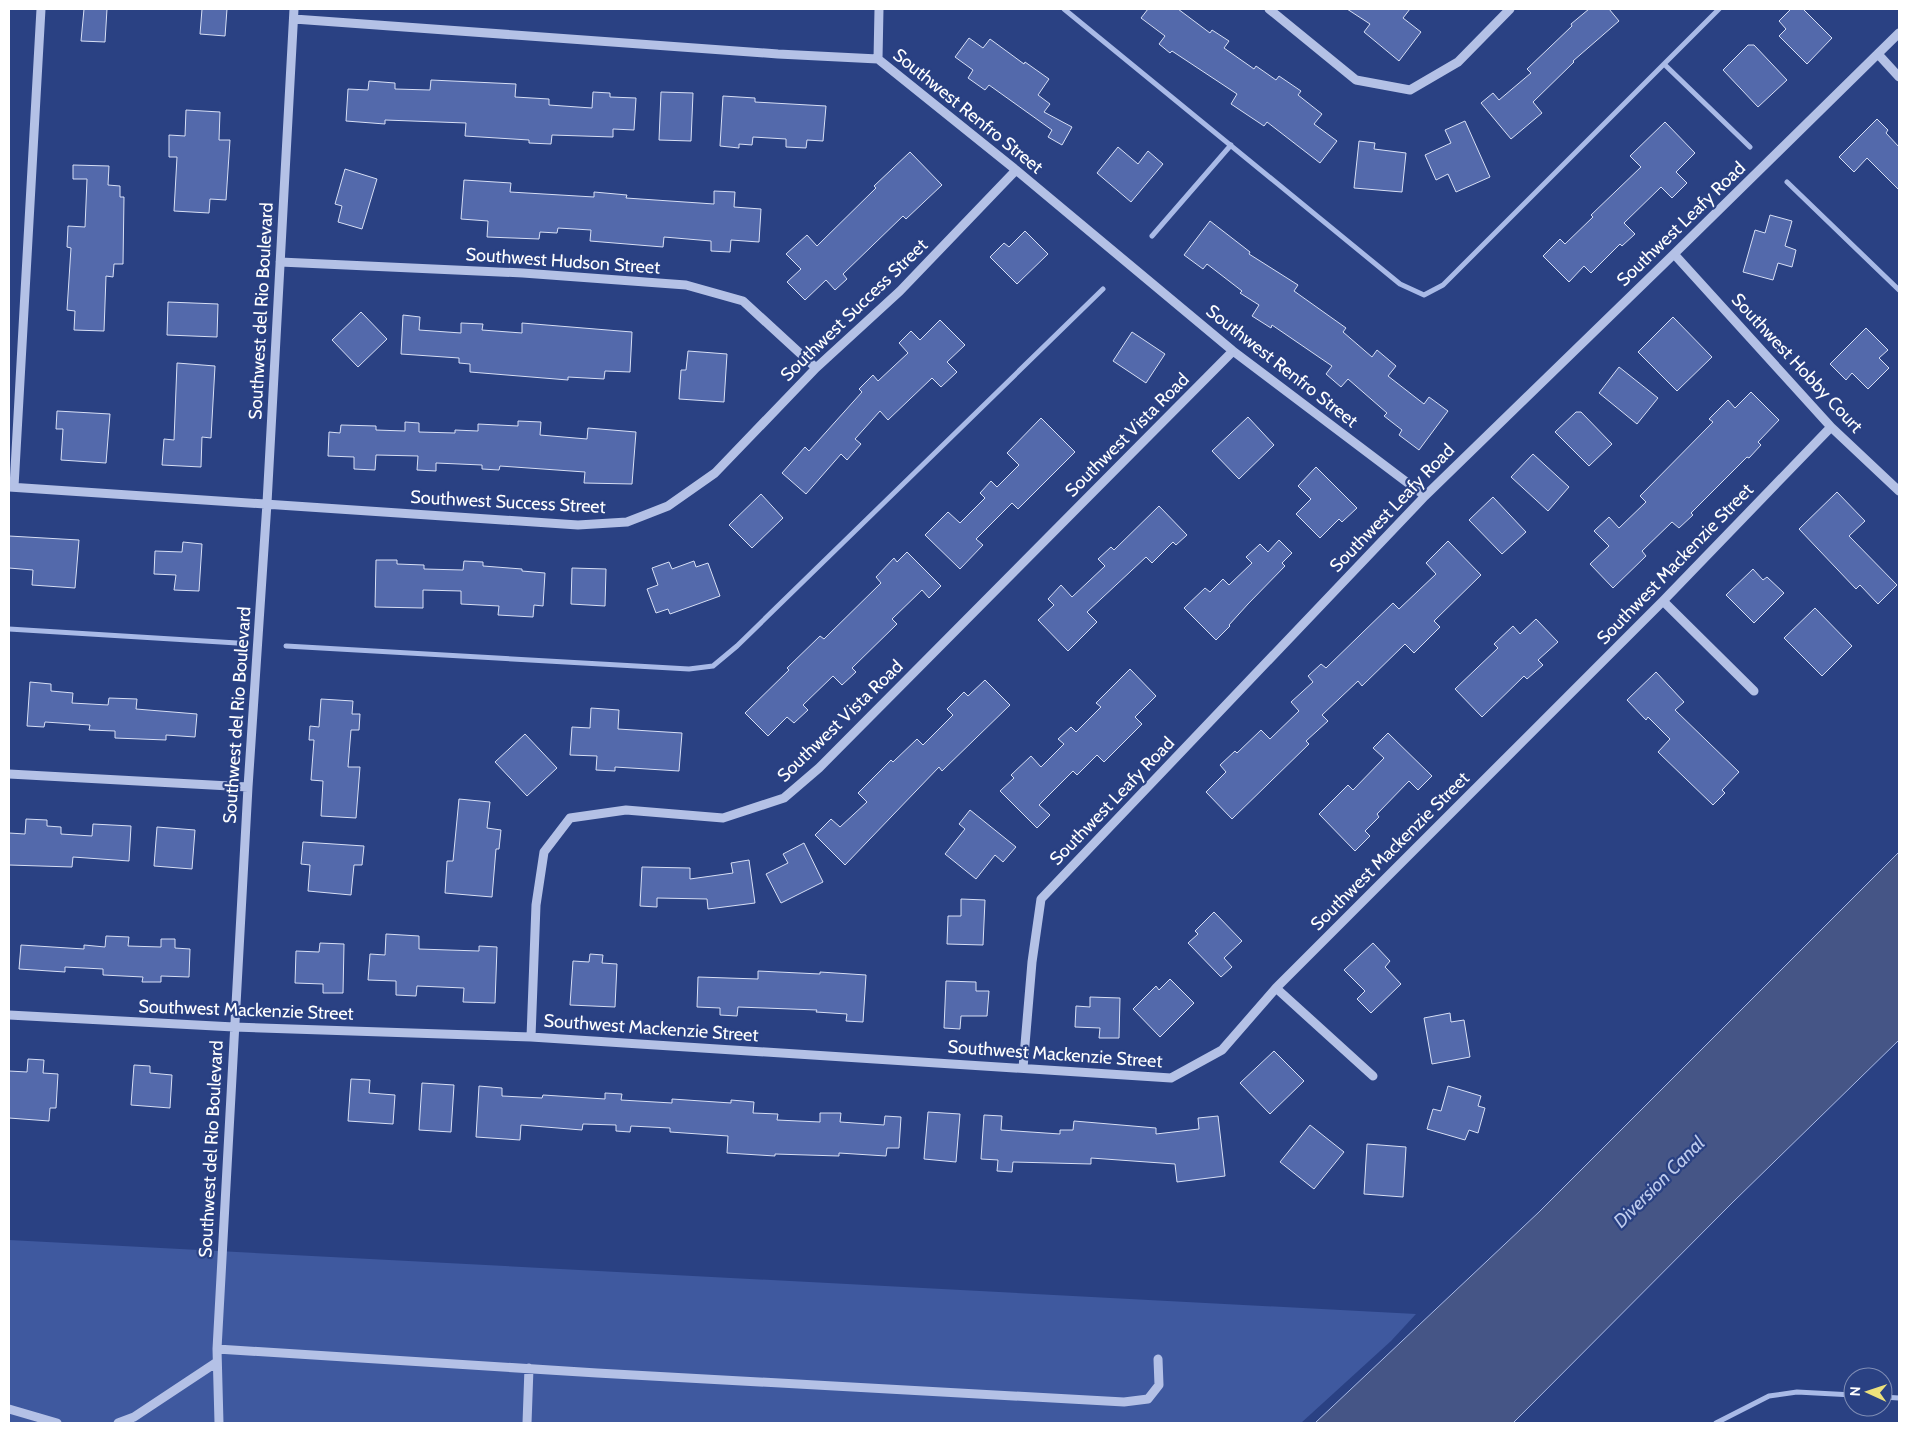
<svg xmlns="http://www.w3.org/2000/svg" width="1908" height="1432" font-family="Cabin,sans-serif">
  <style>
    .green { fill: #3f599f }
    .water { fill: #455586; stroke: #a9bae7 }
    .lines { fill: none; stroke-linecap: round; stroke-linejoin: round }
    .stream { stroke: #a9bae7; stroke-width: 5 }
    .building { fill: #5369ab; stroke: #d7dff5 }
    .minor { stroke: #b4c1e6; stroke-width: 9 }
    .labels { text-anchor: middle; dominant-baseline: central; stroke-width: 4.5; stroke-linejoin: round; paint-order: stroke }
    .street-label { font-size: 18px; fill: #fff; stroke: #2a4183 }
    .water-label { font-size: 19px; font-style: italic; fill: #bfccee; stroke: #2a4183 }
  </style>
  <rect width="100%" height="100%" fill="#2a4183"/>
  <path class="green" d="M 9,1240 L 1416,1314 L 1391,1341 L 1301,1423 L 9,1423 Z"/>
  <path class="water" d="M 1899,852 L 1899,1040 L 1733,1202 L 1513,1423 L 1315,1423 L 1539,1212 Z"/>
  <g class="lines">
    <path class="stream" d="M 1064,9 L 1400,284 L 1424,295 L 1443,285 L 1719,9
      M 1664,64 L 1750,147
      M 1787,182 L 1899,290
      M 1152,236 L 1231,145
      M 9,629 L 237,643
      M 286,646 L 689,669 L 713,666 L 737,646 L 1103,289
      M 1883,1397 L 1899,1398
      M 1716,1423 L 1769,1396 L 1797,1392 L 1853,1395"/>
  </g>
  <path class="building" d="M 84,9 L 107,9 L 105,42 L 81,41 Z
    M 202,9 L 227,9 L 225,36 L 200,34 Z
    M 1148,9 L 1178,9 L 1210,33 L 1212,30 L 1229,41 L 1224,48 L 1254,69 L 1256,66 L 1276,80 L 1279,76 L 1301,91 L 1298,95 L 1322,114 L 1314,124 L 1337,141 L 1320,163 L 1267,122 L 1264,126 L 1231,104 L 1237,94 L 1172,51 L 1170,53 L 1159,44 L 1165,36 L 1141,18 Z
    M 1347,9 L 1410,9 L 1403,18 L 1421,32 L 1399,61 L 1364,32 L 1370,24 Z
    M 1589,9 L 1609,9 L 1619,21 L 1573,61 L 1574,62 L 1533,102 L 1542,113 L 1511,139 L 1481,103 L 1493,93 L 1499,100 L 1531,73 L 1527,69 L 1572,26 L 1571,24 Z
    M 1791,9 L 1803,9 L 1832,38 L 1807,64 L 1779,36 L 1786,29 L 1779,21 Z
    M 969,38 L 983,48 L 990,39 L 1024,64 L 1025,62 L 1049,79 L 1038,95 L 1050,104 L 1044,112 L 1072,127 L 1062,145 L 1048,137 L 1052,130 L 989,85 L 985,90 L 968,78 L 973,70 L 955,57 Z
    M 1748,45 L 1754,45 L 1787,80 L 1758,107 L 1723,70 Z
    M 431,80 L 516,84 L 515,97 L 549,99 L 549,105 L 592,108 L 593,92 L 610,93 L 610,97 L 636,98 L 634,130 L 613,129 L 613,137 L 552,135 L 551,144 L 529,143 L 529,140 L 465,136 L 466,123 L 385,120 L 385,124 L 346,121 L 348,89 L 368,90 L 369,81 L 395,83 L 395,89 L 430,90 Z
    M 661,92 L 693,93 L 691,141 L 659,140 Z
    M 723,96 L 755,98 L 755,102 L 826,106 L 823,141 L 807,140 L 806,148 L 786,147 L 786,139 L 753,137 L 752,145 L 739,144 L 739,148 L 720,146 Z
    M 186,110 L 220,112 L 219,140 L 230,140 L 226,200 L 210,199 L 209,213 L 174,211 L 177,157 L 169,157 L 169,135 L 185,136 Z
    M 1877,119 L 1888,130 L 1886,133 L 1899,147 L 1899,190 L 1867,158 L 1854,172 L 1839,157 Z
    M 1465,121 L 1490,177 L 1456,192 L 1448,174 L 1436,180 L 1425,155 L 1451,143 L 1445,130 Z
    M 1665,122 L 1695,153 L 1676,172 L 1687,183 L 1672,198 L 1661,187 L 1624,223 L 1635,234 L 1622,246 L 1620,244 L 1591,273 L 1584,266 L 1569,282 L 1543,256 L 1560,239 L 1565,244 L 1593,217 L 1591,215 L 1641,167 L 1630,156 Z
    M 1359,141 L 1375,143 L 1374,149 L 1406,153 L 1402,192 L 1354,188 Z
    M 1118,147 L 1138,164 L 1148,151 L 1163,164 L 1131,202 L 1097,173 Z
    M 910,152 L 942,185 L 906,219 L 903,216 L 843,274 L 847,279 L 835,290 L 826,280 L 805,300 L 787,282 L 801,269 L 786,254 L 807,235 L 817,246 L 876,188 L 874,186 Z
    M 73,165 L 109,166 L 108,185 L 120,186 L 120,197 L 124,197 L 123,264 L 114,264 L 113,277 L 106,276 L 104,331 L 74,330 L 75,311 L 67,310 L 71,248 L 67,247 L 68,226 L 85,227 L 87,179 L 73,179 Z
    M 345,169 L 377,179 L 362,229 L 338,222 L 342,206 L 335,204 Z
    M 464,180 L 511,183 L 510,192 L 594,197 L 594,192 L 627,195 L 626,198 L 714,204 L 714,191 L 735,192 L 734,207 L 761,209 L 759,242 L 731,240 L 730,252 L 711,251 L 711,241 L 664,237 L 663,247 L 590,241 L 591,230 L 558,228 L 557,233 L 540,232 L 539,239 L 487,237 L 488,221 L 461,219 Z
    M 1770,215 L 1792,221 L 1785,246 L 1796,250 L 1792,267 L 1778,263 L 1773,280 L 1743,272 L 1755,230 L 1765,233 Z
    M 1210,221 L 1250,252 L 1249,254 L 1298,285 L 1294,291 L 1346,328 L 1343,332 L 1372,357 L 1377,350 L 1396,366 L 1388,376 L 1424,404 L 1429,397 L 1448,411 L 1419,450 L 1399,435 L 1402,430 L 1384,416 L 1387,413 L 1348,379 L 1341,387 L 1326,374 L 1332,366 L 1272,325 L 1271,328 L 1252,316 L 1259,305 L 1240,293 L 1242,291 L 1207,264 L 1203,269 L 1184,255 Z
    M 1025,231 L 1048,254 L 1017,284 L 990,257 L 1004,243 L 1009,247 Z
    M 168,302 L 218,304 L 217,337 L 167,335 Z
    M 361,312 L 387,339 L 358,367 L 332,340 Z
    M 403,315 L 420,317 L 419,330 L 461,333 L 461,323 L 483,324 L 482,330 L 522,333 L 522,323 L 632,332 L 630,372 L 605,371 L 604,379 L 568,377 L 568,380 L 470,372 L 470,364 L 459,363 L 459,358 L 401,354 Z
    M 1673,317 L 1712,357 L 1677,391 L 1638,352 Z
    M 940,320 L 965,345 L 947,362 L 957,372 L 941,387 L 932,378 L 888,420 L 880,411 L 855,439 L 861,444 L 847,460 L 841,454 L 806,494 L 782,473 L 805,447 L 809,451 L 862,392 L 859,389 L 873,375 L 878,381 L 908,353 L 899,343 L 911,331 L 920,340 Z
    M 1866,328 L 1888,350 L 1879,358 L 1889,368 L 1868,389 L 1852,373 L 1846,380 L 1830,364 Z
    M 1132,332 L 1165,354 L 1146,383 L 1113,361 Z
    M 688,351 L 727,354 L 724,402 L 679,399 L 681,370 L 686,370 Z
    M 177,363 L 215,366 L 211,438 L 202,437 L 201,467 L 162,465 L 164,439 L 174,440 Z
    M 1619,367 L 1658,398 L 1637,424 L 1599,393 Z
    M 1751,392 L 1779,420 L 1758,442 L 1761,445 L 1749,458 L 1747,457 L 1691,513 L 1693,515 L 1679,528 L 1672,522 L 1642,551 L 1646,556 L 1613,588 L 1590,564 L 1609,546 L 1594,531 L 1609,517 L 1619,528 L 1646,502 L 1640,496 L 1713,422 L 1709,419 L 1728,400 L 1735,408 Z
    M 57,411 L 110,414 L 106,463 L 61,460 L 63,429 L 56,429 Z
    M 1576,412 L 1581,412 L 1612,444 L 1589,466 L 1555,432 Z
    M 1248,417 L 1274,445 L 1239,479 L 1212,451 Z
    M 1041,418 L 1075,452 L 1018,509 L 1012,503 L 976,539 L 983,545 L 960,569 L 925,535 L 948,512 L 960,523 L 985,498 L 980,493 L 991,481 L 997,487 L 1019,465 L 1007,453 Z
    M 518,421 L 541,422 L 540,435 L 587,439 L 588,428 L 636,432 L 632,484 L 584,483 L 585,472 L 500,466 L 499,470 L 482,469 L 482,465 L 436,463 L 436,471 L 417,470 L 418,456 L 376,455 L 375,470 L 354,469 L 354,457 L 328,456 L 329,432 L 340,433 L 341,425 L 376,426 L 376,430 L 405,431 L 405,422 L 419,423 L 419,432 L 455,433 L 455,430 L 478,431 L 478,424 L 518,426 Z
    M 1533,454 L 1569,487 L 1548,511 L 1511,477 Z
    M 1316,467 L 1357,508 L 1342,522 L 1339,519 L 1320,538 L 1296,514 L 1311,499 L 1298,486 Z
    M 1837,492 L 1865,521 L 1849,536 L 1897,585 L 1878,604 L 1860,585 L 1856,589 L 1799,529 Z
    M 761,494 L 783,518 L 752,548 L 729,525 Z
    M 1493,497 L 1526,532 L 1502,554 L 1469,520 Z
    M 1159,506 L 1187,535 L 1176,545 L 1173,542 L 1152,563 L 1146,557 L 1087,612 L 1097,622 L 1068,651 L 1038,620 L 1054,605 L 1048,599 L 1061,585 L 1072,597 L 1105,566 L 1098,559 L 1111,547 L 1114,550 Z
    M 9,536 L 79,540 L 75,588 L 32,585 L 33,570 L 9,568 Z
    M 1279,540 L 1292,553 L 1282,563 L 1285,566 L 1248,604 L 1229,625 L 1230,626 L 1216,640 L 1184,608 L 1205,588 L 1210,592 L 1223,579 L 1229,585 L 1252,563 L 1246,557 L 1260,544 L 1268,552 Z
    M 1448,541 L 1481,575 L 1434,621 L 1440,627 L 1414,653 L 1405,644 L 1362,686 L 1358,681 L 1322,715 L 1328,721 L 1306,741 L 1309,744 L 1232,819 L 1206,792 L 1226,772 L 1220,765 L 1235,751 L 1237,753 L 1261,730 L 1270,739 L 1299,711 L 1291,702 L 1313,682 L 1308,676 L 1321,664 L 1326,668 L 1393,603 L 1399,609 L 1436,574 L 1426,563 Z
    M 183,542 L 202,544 L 199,591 L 174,590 L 176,575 L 154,574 L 155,551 L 182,552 Z
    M 907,552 L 941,586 L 929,598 L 922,590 L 892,619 L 897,624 L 852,668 L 856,672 L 842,685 L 833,676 L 803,705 L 808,710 L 794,723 L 787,717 L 768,736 L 745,713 L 789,670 L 787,668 L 820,636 L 824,639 L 881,583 L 876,577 L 894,558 L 897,562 Z
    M 376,560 L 397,560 L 397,564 L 424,565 L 424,569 L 463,570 L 464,561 L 483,562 L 483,566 L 522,569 L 522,571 L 545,573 L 543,606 L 534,605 L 533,617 L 498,615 L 499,606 L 461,604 L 461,591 L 423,590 L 423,608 L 375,607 Z
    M 694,561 L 696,567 L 708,563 L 720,596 L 670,614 L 668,609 L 656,613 L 647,589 L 658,585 L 652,568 L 669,562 L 672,569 Z
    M 572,568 L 606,569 L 605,606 L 571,604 Z
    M 1753,569 L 1763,580 L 1767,577 L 1784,593 L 1754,623 L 1726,595 Z
    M 1815,608 L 1852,646 L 1822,676 L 1784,638 Z
    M 1536,619 L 1558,642 L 1538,660 L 1543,665 L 1527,679 L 1524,676 L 1482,717 L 1455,689 L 1498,648 L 1494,644 L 1513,626 L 1520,634 Z
    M 1130,669 L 1156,696 L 1135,717 L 1142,724 L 1104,762 L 1097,755 L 1077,775 L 1073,771 L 1039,805 L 1050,815 L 1037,828 L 1000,791 L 1014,778 L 1011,775 L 1031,756 L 1041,767 L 1064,744 L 1058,739 L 1071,727 L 1076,732 L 1101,707 L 1096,703 Z
    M 1656,672 L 1684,702 L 1675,710 L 1739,772 L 1722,790 L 1725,793 L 1713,805 L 1658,752 L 1670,739 L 1648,717 L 1646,720 L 1627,700 Z
    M 985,680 L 1010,705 L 942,771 L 939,767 L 845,865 L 815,835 L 831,819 L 840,827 L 867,802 L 858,793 L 891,760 L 893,762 L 917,739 L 923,745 L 953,715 L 947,709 L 964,692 L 968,696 Z
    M 30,682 L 51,684 L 51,691 L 73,693 L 72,703 L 108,705 L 109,698 L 137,699 L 136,709 L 197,714 L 195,737 L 166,735 L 166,740 L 115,738 L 115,731 L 89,730 L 90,725 L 45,722 L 44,727 L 27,726 Z
    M 321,699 L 353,701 L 352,714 L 360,714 L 359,730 L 351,730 L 348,767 L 360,767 L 356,818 L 321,816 L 323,781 L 311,780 L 314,740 L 309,740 L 310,726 L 319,727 Z
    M 591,708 L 619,710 L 618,729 L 682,733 L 679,771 L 615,767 L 615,771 L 596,770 L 597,756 L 570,755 L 572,727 L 590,728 Z
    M 1388,733 L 1432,776 L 1418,790 L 1409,781 L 1377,814 L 1379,817 L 1365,831 L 1370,836 L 1355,851 L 1319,814 L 1348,785 L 1353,790 L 1384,758 L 1373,748 Z
    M 525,734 L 557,768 L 527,796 L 495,762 Z
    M 459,799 L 490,802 L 487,828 L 501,830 L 499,849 L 496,849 L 492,897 L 445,893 L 447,861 L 453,861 Z
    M 970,810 L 1016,847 L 1003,862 L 995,855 L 976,879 L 945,854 L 965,829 L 959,824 Z
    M 26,819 L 47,820 L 47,826 L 61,827 L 61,834 L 92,836 L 93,824 L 131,826 L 129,861 L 73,857 L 72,867 L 9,865 L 9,833 L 25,834 Z
    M 157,827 L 195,830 L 192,869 L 154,866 Z
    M 303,842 L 364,846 L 362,865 L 354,865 L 351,895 L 308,891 L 310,865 L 301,864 Z
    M 804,843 L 823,882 L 781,903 L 766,874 L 788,863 L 783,854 Z
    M 749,860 L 755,903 L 708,909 L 707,899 L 657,898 L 657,907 L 640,906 L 642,867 L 690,868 L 690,879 L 733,873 L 731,863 Z
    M 961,899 L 985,900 L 983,945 L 947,944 L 948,916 L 961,916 Z
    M 1214,912 L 1242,941 L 1224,958 L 1232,967 L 1221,977 L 1188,943 L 1198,934 L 1195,931 Z
    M 386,934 L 419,936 L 419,949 L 479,951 L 479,946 L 497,947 L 495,1003 L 463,1002 L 464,988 L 417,986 L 416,996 L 396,995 L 396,981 L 368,980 L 370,954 L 385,955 Z
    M 106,936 L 129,937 L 128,946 L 161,947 L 161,939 L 175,939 L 175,948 L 190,949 L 189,977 L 161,976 L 161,982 L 142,982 L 143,977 L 103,975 L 103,969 L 65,967 L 65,972 L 19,969 L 21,945 L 84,949 L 84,945 L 105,947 Z
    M 320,943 L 344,944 L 343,993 L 323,993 L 323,984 L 295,983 L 296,951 L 319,952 Z
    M 1373,943 L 1390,961 L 1385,967 L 1401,984 L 1371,1013 L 1357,999 L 1365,991 L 1344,970 Z
    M 590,954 L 603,955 L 602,963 L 617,964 L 615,1007 L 570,1005 L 573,961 L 589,962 Z
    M 758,971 L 820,974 L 820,972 L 866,975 L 863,1022 L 846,1021 L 847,1014 L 816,1012 L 817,1010 L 738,1007 L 737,1016 L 720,1015 L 720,1008 L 697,1007 L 698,977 L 758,979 Z
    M 1170,979 L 1194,1003 L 1160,1037 L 1133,1009 L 1156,986 L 1159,990 Z
    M 946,981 L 976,982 L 976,991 L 989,991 L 987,1016 L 961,1016 L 960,1029 L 944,1028 Z
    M 1090,997 L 1120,998 L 1119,1038 L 1099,1038 L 1100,1028 L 1075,1027 L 1076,1006 L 1090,1007 Z
    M 1450,1013 L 1451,1022 L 1464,1020 L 1470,1057 L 1432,1064 L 1424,1018 Z
    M 1274,1051 L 1304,1081 L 1270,1114 L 1240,1083 Z
    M 28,1059 L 44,1060 L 43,1073 L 58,1074 L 56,1108 L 50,1108 L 49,1121 L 9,1118 L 9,1071 L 27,1072 Z
    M 134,1065 L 150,1066 L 150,1073 L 172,1075 L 170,1108 L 131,1105 Z
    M 351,1079 L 370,1080 L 369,1093 L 395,1095 L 393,1124 L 348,1121 Z
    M 422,1083 L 454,1085 L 451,1132 L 419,1130 Z
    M 479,1086 L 502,1088 L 502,1096 L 542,1098 L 543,1095 L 605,1099 L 605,1093 L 622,1094 L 621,1100 L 672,1103 L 672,1099 L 731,1103 L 731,1100 L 754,1102 L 753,1113 L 778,1114 L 777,1120 L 820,1122 L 820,1113 L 841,1113 L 840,1122 L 884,1125 L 885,1116 L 901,1117 L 899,1148 L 887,1148 L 886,1156 L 839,1153 L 839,1156 L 775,1154 L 775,1156 L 727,1153 L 728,1136 L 670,1132 L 670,1128 L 631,1126 L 630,1132 L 616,1131 L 616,1125 L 583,1124 L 582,1130 L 521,1125 L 520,1140 L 476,1137 Z
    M 1448,1086 L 1481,1096 L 1478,1106 L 1485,1108 L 1478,1133 L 1469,1130 L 1465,1140 L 1427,1129 L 1433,1109 L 1441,1111 Z
    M 928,1112 L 960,1114 L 956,1162 L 924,1159 Z
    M 984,1115 L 1002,1116 L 1001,1130 L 1060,1134 L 1060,1130 L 1073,1130 L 1074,1121 L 1156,1128 L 1156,1134 L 1199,1129 L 1198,1118 L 1218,1116 L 1225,1176 L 1177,1182 L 1175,1164 L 1091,1158 L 1091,1164 L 1013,1162 L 1012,1172 L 997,1171 L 998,1160 L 981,1159 Z
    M 1310,1125 L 1344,1152 L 1314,1189 L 1280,1162 Z
    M 1367,1144 L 1406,1147 L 1403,1197 L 1364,1194 Z"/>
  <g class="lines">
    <path class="minor" d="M 1269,9 L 1356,80 L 1410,90 L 1458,62 L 1510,9
      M 294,19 L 778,54 L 878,59 L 1016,170 L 1233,351 L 1425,496
      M 1878,54 L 1899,77
      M 878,59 L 879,9
      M 1674,254 L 1831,427 L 1899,491
      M 280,262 L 523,273 L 686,285 L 743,301 L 816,368
      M 9,487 L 578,525 L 627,522 L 668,506 L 715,473 L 816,368 L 900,291 L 1016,170
      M 14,487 L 41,9
      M 1663,601 L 1754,691
      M 9,774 L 248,787
      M 1276,988 L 1373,1076
      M 9,1015 L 234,1027 L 531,1037 L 1171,1078 L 1222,1050 L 1276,988 L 1663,601 L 1831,427
      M 531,1037 L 536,905 L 544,852 L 570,818 L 626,810 L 723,818 L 784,798 L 819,768 L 1233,351
      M 1023,1068 L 1032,962 L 1041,899 L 1425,496 L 1674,254 L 1899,33
      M 217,1349 L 597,1373 L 1124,1402 L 1148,1399 L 1159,1385 L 1158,1359
      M 9,1409 L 57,1423
      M 118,1423 L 134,1417 L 217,1362
      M 219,1423 L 217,1349 L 248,787 L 267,503 L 294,9
      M 527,1423 L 529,1368"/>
  </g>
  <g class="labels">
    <g class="street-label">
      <text transform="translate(968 111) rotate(39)">Southwest Renfro Street</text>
      <text transform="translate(1681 224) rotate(-44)">Southwest Leafy Road</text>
      <text transform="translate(563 261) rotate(4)">Southwest Hudson Street</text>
      <text transform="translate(854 310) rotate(-44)">Southwest Success Street</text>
      <text transform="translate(261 311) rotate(-87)">Southwest del Rio Boulevard</text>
      <text transform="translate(1797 363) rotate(47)">Southwest Hobby Court</text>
      <text transform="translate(1282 366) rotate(38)">Southwest Renfro Street</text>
      <text transform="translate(1127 435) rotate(-45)">Southwest Vista Road</text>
      <text transform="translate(508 502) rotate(3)">Southwest Success Street</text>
      <text transform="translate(1392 508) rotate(-46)">Southwest Leafy Road</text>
      <text transform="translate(1675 564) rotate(-46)">Southwest Mackenzie Street</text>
      <text transform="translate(237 715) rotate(-86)">Southwest del Rio Boulevard</text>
      <text transform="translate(840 721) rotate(-44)">Southwest Vista Road</text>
      <text transform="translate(1112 801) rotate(-46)">Southwest Leafy Road</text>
      <text transform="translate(1390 851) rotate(-45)">Southwest Mackenzie Street</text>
      <text transform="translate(246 1010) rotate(2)">Southwest Mackenzie Street</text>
      <text transform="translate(651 1028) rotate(4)">Southwest Mackenzie Street</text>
      <text transform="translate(1055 1054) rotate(4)">Southwest Mackenzie Street</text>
      <text transform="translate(211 1149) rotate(-87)">Southwest del Rio Boulevard</text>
    </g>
    <g class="water-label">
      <text transform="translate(1659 1182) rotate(-45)">Diversion Canal</text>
    </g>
  </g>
  <rect width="1908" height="1432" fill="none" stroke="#ffffff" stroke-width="20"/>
  <g transform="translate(1868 1392) rotate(273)"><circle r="24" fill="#2a4183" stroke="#7f8db5"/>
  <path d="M0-4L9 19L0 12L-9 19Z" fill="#ede17b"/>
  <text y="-8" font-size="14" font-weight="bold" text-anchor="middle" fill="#ffffff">N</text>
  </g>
</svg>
